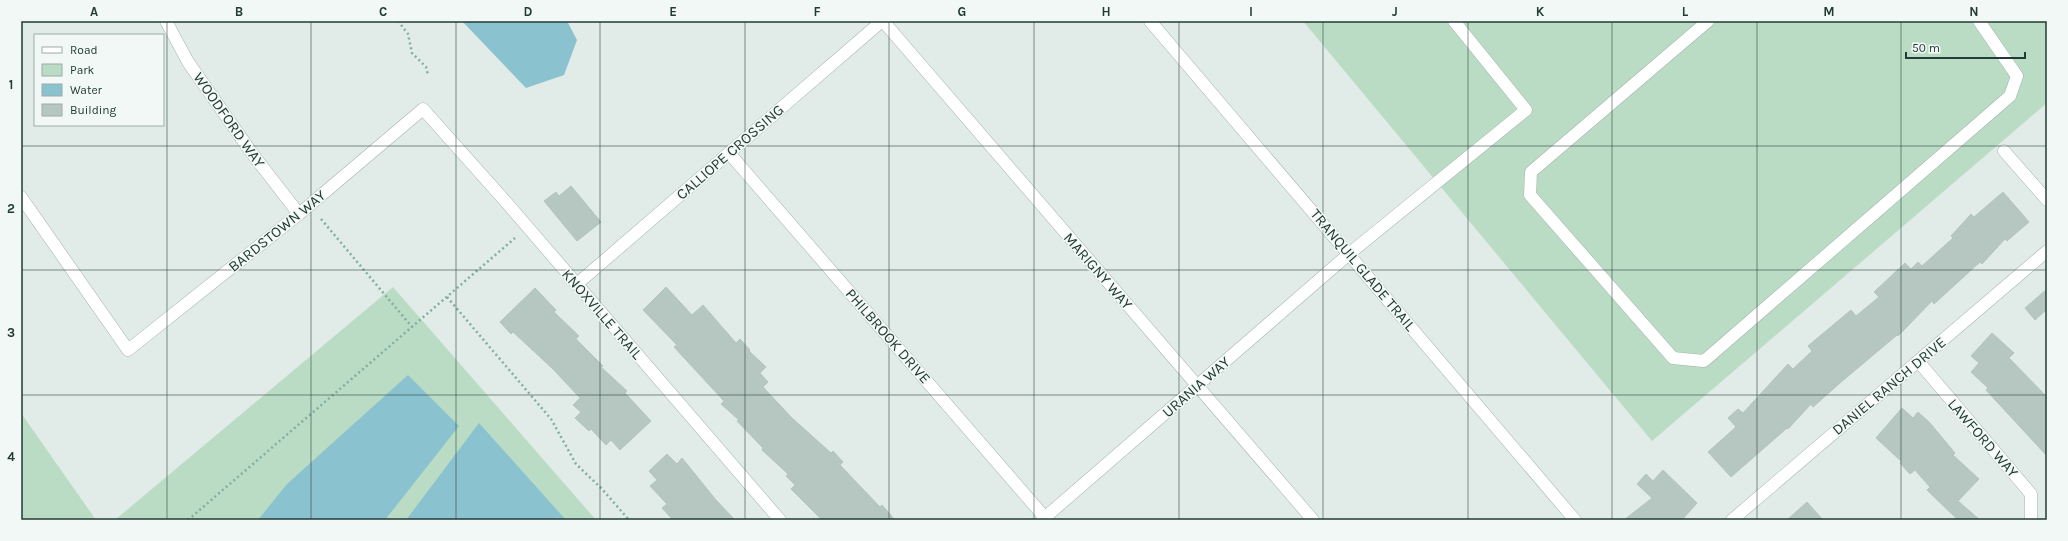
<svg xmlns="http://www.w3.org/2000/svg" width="2068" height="541" font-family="Karla,sans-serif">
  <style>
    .green { fill: #badcc4 }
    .water { fill: #8ac2cf }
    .building { fill: #b6c6c0; stroke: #b4c4be }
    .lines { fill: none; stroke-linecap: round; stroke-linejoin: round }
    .minor-casing { stroke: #a4b3ae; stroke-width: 13 }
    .path { stroke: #82aea1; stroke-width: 2.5; stroke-dasharray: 2 3; stroke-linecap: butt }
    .minor { stroke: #fff; stroke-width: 12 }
    .grid { fill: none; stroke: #223b35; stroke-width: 1; stroke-opacity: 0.55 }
    .labels { text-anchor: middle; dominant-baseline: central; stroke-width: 3; stroke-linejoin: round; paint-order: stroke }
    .street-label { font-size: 15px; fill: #223b35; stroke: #f1f8f5 }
    .neatline { fill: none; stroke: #223b35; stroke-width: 1.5 }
    .grid-label { font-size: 13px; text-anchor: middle; font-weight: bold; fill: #223b35 }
  </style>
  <rect width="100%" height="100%" fill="#e1ebe7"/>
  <path class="green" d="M 1303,21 L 2047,21 L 2047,103 L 1652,441 Z
    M 393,287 L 596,520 L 115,520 Z
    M 21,413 L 96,520 L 21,520 Z"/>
  <path class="water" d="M 462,21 L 567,21 L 577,40 L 564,75 L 526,88 Z
    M 408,375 L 459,426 L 385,520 L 258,520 L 287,484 Z
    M 479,423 L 566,520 L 406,520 Z"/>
  <path class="building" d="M 571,186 L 601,222 L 577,241 L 544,201 L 556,192 L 559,196 Z
    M 2003,192 L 2029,222 L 2007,241 L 2005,239 L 1982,264 L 1980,262 L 1934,304 L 1932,301 L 1898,336 L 1897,335 L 1840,383 L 1813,407 L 1811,404 L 1788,429 L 1787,428 L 1731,477 L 1708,452 L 1736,427 L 1728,418 L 1738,409 L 1743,413 L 1788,364 L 1793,369 L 1812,351 L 1808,346 L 1851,310 L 1856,316 L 1879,297 L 1874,292 L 1905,263 L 1911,269 L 1918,262 L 1922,266 L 1953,238 L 1951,236 L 1971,214 L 1974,217 Z
    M 666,287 L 692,315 L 703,305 L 736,343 L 740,339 L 750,350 L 749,351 L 766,367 L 760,373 L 768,382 L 763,387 L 792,418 L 831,453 L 833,451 L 843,462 L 840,465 L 880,507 L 882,505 L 895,520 L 822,520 L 791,489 L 795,485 L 786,476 L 788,474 L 762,450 L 763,448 L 737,421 L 739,420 L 721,404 L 724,401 L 674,347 L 677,345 L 643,310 Z
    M 535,288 L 556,310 L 554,312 L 579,336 L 576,339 L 603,366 L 601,367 L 627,391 L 625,393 L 651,421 L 620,450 L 611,440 L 606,445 L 591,429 L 589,431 L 575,418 L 581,412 L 573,405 L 580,398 L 553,369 L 513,332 L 511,334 L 500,322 Z
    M 2047,289 L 2047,309 L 2035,320 L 2025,308 Z
    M 1992,333 L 2014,353 L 2009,358 L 2047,397 L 2047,456 L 1986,390 L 1988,388 L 1971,372 L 1979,363 L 1971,356 Z
    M 1902,408 L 1913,418 L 1918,412 L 1930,423 L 1955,453 L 1953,455 L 1979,479 L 1958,501 L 1980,520 L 1958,520 L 1927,490 L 1930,487 L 1915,470 L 1910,474 L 1900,463 L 1902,462 L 1876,438 Z
    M 667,454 L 677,464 L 682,458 L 716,500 L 735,520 L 673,520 L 662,508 L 667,504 L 650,486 L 657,480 L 649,471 Z
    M 1663,470 L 1697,503 L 1682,520 L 1624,520 L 1652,498 L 1637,484 L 1646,474 L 1653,481 Z
    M 1807,502 L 1823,520 L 1787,520 Z"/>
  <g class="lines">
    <defs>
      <path id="minor" d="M 166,21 L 188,62 L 254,156 L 299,214
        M 883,21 L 1313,520
        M 1150,21 L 1575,520
        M 1708,21 L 1531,172 L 1530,195 L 1673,358 L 1704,361 L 2010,96 L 2017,76 L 1979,21
        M 2004,151 L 2047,200
        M 729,153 L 1047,520
        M 21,197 L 128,350 L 299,214 L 423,109 L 506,202 L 780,520
        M 577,284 L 882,21
        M 1918,361 L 2031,494 L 2031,520
        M 1042,520 L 1350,253 L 1526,110 L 1454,21
        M 1732,520 L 2047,251"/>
    </defs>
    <use href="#minor" class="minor-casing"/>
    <path class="path" d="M 398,21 L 408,34 L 412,53 L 426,67 L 428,75
      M 321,219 L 412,327
      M 447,297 L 551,419 L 576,464 L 602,489 L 629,520
      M 188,520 L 515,238"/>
    <use href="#minor" class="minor"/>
  </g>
  <path class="grid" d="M 167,21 L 167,520M 311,21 L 311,520M 456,21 L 456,520M 600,21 L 600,520M 745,21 L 745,520M 889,21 L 889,520M 1034,21 L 1034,520M 1179,21 L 1179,520M 1323,21 L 1323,520M 1468,21 L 1468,520M 1612,21 L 1612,520M 1757,21 L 1757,520M 1901,21 L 1901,520M 21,146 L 2047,146M 21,270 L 2047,270M 21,395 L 2047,395"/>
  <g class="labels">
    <g class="street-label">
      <text transform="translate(229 120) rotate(55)">WOODFORD WAY</text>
      <text transform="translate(730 152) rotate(-41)">CALLIOPE CROSSING</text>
      <text transform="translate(277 231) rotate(-39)">BARDSTOWN WAY</text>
      <text transform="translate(1363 270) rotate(50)">TRANQUIL GLADE TRAIL</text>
      <text transform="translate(1098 271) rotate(49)">MARIGNY WAY</text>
      <text transform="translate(602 314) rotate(49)">KNOXVILLE TRAIL</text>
      <text transform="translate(888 336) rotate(49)">PHILBROOK DRIVE</text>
      <text transform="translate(1889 386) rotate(-40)">DANIEL RANCH DRIVE</text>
      <text transform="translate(1196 387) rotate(-41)">URANIA WAY</text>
      <text transform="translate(1983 438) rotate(49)">LAWFORD WAY</text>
    </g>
  </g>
  <rect width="2068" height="541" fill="none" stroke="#f1f8f5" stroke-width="44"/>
  <rect x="34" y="34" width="130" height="92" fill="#f1f8f5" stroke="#9eaca8"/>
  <rect x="42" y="47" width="20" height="6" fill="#ffffff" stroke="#9eaca8"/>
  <text x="70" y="54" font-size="12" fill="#223b35">Road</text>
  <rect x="42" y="64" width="20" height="12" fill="#badcc4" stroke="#9eaca8"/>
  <text x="70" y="74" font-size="12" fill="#223b35">Park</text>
  <rect x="42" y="84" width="20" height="12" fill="#8ac2cf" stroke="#9eaca8"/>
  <text x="70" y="94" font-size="12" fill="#223b35">Water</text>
  <rect x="42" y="104" width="20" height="12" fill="#b6c6c0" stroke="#9eaca8"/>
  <text x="70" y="114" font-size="12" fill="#223b35">Building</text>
  <path d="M1906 52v6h119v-6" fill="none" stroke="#223b35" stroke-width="2"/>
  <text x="1912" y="52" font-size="12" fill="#223b35" stroke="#f1f8f5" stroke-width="3" paint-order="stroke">50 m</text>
  <rect x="22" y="22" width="2024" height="497" class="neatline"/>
  <g class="grid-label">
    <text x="94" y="16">A</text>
    <text x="239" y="16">B</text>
    <text x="383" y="16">C</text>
    <text x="528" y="16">D</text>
    <text x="673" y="16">E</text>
    <text x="817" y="16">F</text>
    <text x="962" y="16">G</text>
    <text x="1106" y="16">H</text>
    <text x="1251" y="16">I</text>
    <text x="1395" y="16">J</text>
    <text x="1540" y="16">K</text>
    <text x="1685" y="16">L</text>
    <text x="1829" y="16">M</text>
    <text x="1974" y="16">N</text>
    <text x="11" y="89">1</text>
    <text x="11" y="213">2</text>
    <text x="11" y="337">3</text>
    <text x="11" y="461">4</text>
  </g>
</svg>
